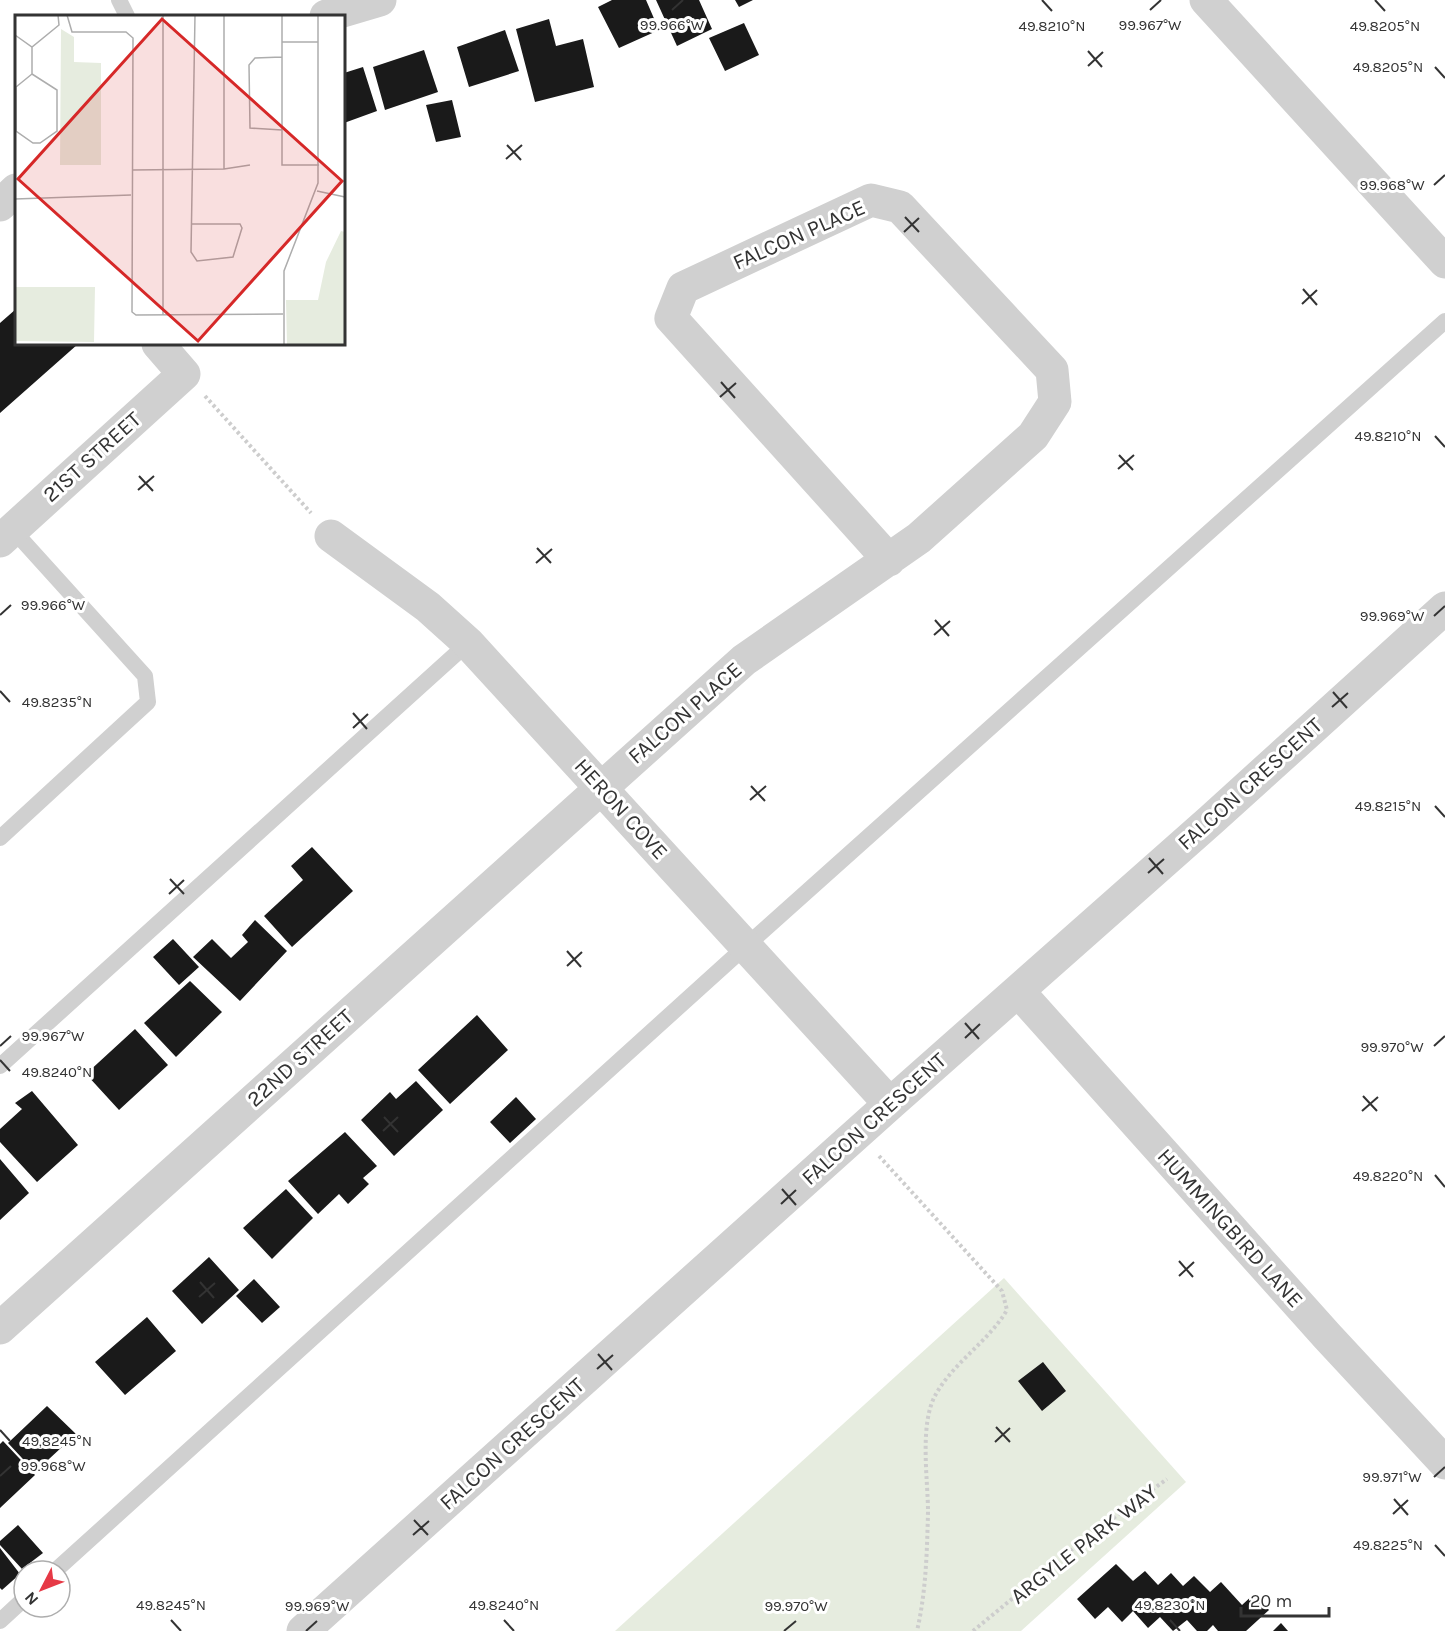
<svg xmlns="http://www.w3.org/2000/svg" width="1445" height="1631" font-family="Karla,sans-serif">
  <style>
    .green { fill: #e6ecdf }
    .building { fill: #1a1a1a }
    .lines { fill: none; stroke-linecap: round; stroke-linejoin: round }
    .path { stroke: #cdcdcd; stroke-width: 4; stroke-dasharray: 3 3; stroke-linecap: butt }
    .lane { stroke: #d0d0d0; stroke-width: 16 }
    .street { stroke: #d0d0d0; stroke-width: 33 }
    .ticks { fill: none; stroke: #333; stroke-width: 2 }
    .labels { text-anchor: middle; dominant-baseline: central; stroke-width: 6; stroke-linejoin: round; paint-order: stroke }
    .street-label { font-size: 22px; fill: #333; stroke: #fff }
    .inset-road { fill: none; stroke: #adadad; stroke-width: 1.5 }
    .view { fill: #d62828; fill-opacity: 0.15; stroke: #d62828; stroke-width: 3 }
    .inset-edge { fill: none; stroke: #333; stroke-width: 3 }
    .ticks-label { font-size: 15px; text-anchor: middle; fill: #333; stroke: #fff; stroke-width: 6; stroke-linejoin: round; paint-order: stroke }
  </style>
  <rect width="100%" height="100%" fill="#fff"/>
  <path class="green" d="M 1004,1278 L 1186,1482 L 1021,1631 L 615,1631 Z"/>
  <path class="building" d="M 612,0 L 646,0 L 659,30 L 619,48 L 598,7 Z
    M 656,0 L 699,0 L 712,29 L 677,46 Z
    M 735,0 L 753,0 L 739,7 Z
    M 549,19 L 556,46 L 583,39 L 594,87 L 535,102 L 516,29 Z
    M 744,23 L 759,55 L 725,71 L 709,38 Z
    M 505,30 L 519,71 L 469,87 L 457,47 Z
    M 424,50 L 438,92 L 385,110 L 373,67 Z
    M 363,67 L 377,111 L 344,123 L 344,73 Z
    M 452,100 L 461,137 L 436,142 L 426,105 Z
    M 16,309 L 16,344 L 78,344 L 0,413 L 0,323 Z
    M 312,847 L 353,891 L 292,947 L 264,916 L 303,880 L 291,866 Z
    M 255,920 L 287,951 L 240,1001 L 193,957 L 212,939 L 231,958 L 248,942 L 242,935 Z
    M 173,939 L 199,967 L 179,985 L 153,957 Z
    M 190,981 L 222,1012 L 176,1057 L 144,1023 Z
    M 477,1015 L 508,1050 L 450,1104 L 418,1070 Z
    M 135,1029 L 168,1065 L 119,1110 L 86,1074 Z
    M 416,1081 L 443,1110 L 394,1156 L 361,1120 L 390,1092 L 396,1099 Z
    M 32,1091 L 78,1145 L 37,1182 L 0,1142 L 0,1129 L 22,1109 L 15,1103 Z
    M 516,1097 L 536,1119 L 510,1143 L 490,1122 Z
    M 345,1132 L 377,1166 L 363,1178 L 369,1184 L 348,1204 L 339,1194 L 318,1214 L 288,1181 Z
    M 0,1159 L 29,1193 L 0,1220 Z
    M 286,1189 L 313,1218 L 272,1259 L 243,1228 Z
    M 209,1257 L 239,1290 L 202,1324 L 172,1291 Z
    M 254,1279 L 280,1307 L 262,1323 L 236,1296 Z
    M 147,1317 L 176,1351 L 125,1395 L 95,1362 Z
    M 1043,1362 L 1066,1391 L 1042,1411 L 1018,1381 Z
    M 47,1406 L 76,1434 L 35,1472 L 8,1443 Z
    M 3,1441 L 35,1475 L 0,1508 L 0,1444 Z
    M 18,1525 L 43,1553 L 22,1569 L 0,1545 L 0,1541 Z
    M 0,1548 L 20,1574 L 2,1590 L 0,1588 Z
    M 1116,1564 L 1133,1581 L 1145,1571 L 1158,1585 L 1171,1573 L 1183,1586 L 1194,1576 L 1210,1592 L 1221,1582 L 1242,1605 L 1254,1594 L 1269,1610 L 1246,1631 L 1218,1631 L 1213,1625 L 1207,1631 L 1197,1631 L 1187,1620 L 1173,1631 L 1160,1617 L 1148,1628 L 1133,1611 L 1122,1622 L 1108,1607 L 1095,1619 L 1077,1599 Z
    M 1281,1623 L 1288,1631 L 1273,1631 Z"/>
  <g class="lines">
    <path class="path" d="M 205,396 L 311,513
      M 879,1156 L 1002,1291 L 1007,1310 C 988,1342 954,1362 936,1394 C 919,1423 928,1479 928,1512 C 927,1552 926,1592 917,1631
      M 973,1631 L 1086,1538 L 1167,1479"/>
    <path class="lane" d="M 119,0 L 127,16
      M 0,838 L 148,702 L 145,676 L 13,530
      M 0,1066 L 468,643
      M 55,1571 L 746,946 L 1445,321
      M 0,1621 L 24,1599"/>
    <path class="street" d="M 1206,0 L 1445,262
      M 326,16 L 380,0
      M 0,205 L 16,190
      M 331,536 L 428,607 L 468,643 L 890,1104
      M 0,541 L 184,374 L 158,344
      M 1018,991 L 1327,1336 L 1445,1463
      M 0,1328 L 744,660 L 919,538 L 1033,436 L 1055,402 L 1052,370 L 900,207 L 871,200 L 683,288 L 671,318 L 889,560
      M 303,1631 L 890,1104 L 1211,820 L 1445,608"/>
  </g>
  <path class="ticks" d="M 1042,0 L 1052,11M 1375,0 L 1385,11M 672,10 L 683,0M 1150,10 L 1161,0M 1088,51 L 1102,67M 1088,66 L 1103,52M 1435,67 L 1445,78M 507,145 L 521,160M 506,159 L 522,145M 1434,185 L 1445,175M 905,217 L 919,232M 904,232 L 919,218M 1303,289 L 1317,305M 1302,304 L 1317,290M 721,382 L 735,398M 720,397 L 736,383M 1435,436 L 1445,447M 1119,455 L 1133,470M 1118,469 L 1134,455M 139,476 L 153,491M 138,490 L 154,476M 537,548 L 551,563M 536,563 L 552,549M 0,615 L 11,605M 1434,616 L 1445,606M 935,620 L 949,636M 934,635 L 950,621M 0,691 L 10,702M 1333,692 L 1347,708M 1332,707 L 1348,693M 353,713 L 367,729M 353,728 L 368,714M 751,786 L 765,801M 750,800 L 766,786M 1435,806 L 1445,817M 1149,858 L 1163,874M 1148,873 L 1164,859M 170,879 L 184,894M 169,894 L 184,880M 567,951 L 581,967M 567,966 L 582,952M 965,1023 L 979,1039M 965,1038 L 980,1024M 0,1046 L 11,1036M 1434,1046 L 1445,1036M 0,1060 L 10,1071M 1363,1096 L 1377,1111M 1362,1111 L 1378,1097M 384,1117 L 398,1132M 383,1131 L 398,1117M 1435,1175 L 1445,1187M 782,1189 L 796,1205M 781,1204 L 796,1190M 1179,1261 L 1193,1277M 1179,1276 L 1194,1262M 200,1282 L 214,1298M 199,1297 L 215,1283M 598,1354 L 612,1370M 597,1369 L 613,1355M 996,1427 L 1010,1442M 0,1430 L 10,1441M 995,1442 L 1010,1428M 0,1476 L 11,1466M 1434,1477 L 1445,1467M 1394,1499 L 1408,1515M 1393,1514 L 1408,1500M 414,1520 L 428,1535M 413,1535 L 429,1521M 1435,1545 L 1445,1556M 171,1620 L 181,1631M 504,1620 L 514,1631M 1170,1620 L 1180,1631M 306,1631 L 317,1621M 784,1631 L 796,1621"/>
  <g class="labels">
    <g class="street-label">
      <text transform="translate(799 235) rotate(-24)">FALCON PLACE</text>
      <text transform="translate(92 457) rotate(-42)">21ST STREET</text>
      <text transform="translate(685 713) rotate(-41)">FALCON PLACE</text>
      <text transform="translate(1250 784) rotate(-42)">FALCON CRESCENT</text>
      <text transform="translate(621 809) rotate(48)">HERON COVE</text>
      <text transform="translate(300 1058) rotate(-42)">22ND STREET</text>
      <text transform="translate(874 1119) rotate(-42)">FALCON CRESCENT</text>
      <text transform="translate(1230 1228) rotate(48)">HUMMINGBIRD LANE</text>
      <text transform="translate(512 1444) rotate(-42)">FALCON CRESCENT</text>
      <text transform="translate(1084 1544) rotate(-38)">ARGYLE PARK WAY</text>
    </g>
  </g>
  <g transform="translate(15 15)">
    <rect width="330" height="330" fill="#fff"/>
    <path d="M 46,14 L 59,22 L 59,47 L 86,48 L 86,150 L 45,150 ZM 326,216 L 330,217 L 330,330 L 272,330 L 271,285 L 303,285 L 311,247 ZM 0,272 L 80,272 L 79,327 L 0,326 Z" fill="#e6ecdf"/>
    <path class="inset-road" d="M 52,0 L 57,17 L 111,17 L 118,23 L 117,297 L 121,300 L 268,299M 209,0 L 209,154M 267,0 L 267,150 L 304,150M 0,20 L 17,32 L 44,10 L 43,0M 267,27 L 303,27M 17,32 L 17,59 L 1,72 L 1,116 L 18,128 L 25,128 L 42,116 L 42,75 L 17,59M 267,42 L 240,43 L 234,50 L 235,113 L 267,115M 117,155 L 209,154 L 235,150M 302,176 L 330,182M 0,184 L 116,180M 177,209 L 225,209 L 227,213 L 218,242 L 182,246 L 176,237 L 180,0M 148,300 L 148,0M 269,330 L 269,256 L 303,168 L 303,0"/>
    <path class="view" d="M 147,4 L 327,166 L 183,326 L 3,164 Z"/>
    <rect width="330" height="330" class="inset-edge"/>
  </g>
  <g class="ticks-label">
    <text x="672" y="30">99.966°W</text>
    <text x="1150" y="30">99.967°W</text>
    <text x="1052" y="31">49.8210°N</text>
    <text x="1385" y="31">49.8205°N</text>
    <text x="1388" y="72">49.8205°N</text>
    <text x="1392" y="190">99.968°W</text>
    <text x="1388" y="441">49.8210°N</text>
    <text x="53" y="610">99.966°W</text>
    <text x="1392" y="621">99.969°W</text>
    <text x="57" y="707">49.8235°N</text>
    <text x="1388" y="811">49.8215°N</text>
    <text x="53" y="1041">99.967°W</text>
    <text x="1392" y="1052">99.970°W</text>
    <text x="57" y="1077">49.8240°N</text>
    <text x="1388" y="1181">49.8220°N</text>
    <text x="57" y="1446">49.8245°N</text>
    <text x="53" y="1471">99.968°W</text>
    <text x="1392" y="1482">99.971°W</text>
    <text x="1388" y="1550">49.8225°N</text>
    <text x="171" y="1610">49.8245°N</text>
    <text x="504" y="1610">49.8240°N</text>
    <text x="1170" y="1610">49.8230°N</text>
    <text x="317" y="1611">99.969°W</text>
    <text x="796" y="1611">99.970°W</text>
  </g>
  <g transform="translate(42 1589) rotate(228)"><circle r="28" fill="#ffffff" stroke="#adadad" stroke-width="1.5"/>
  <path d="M0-4.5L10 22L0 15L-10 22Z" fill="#e63946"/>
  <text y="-9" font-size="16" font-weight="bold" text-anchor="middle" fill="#333333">N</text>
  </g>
  <path d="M1241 1607v9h88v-9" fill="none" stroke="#333333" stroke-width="3"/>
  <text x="1250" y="1607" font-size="18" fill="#333333" stroke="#ffffff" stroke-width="4.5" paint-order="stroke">20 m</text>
</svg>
